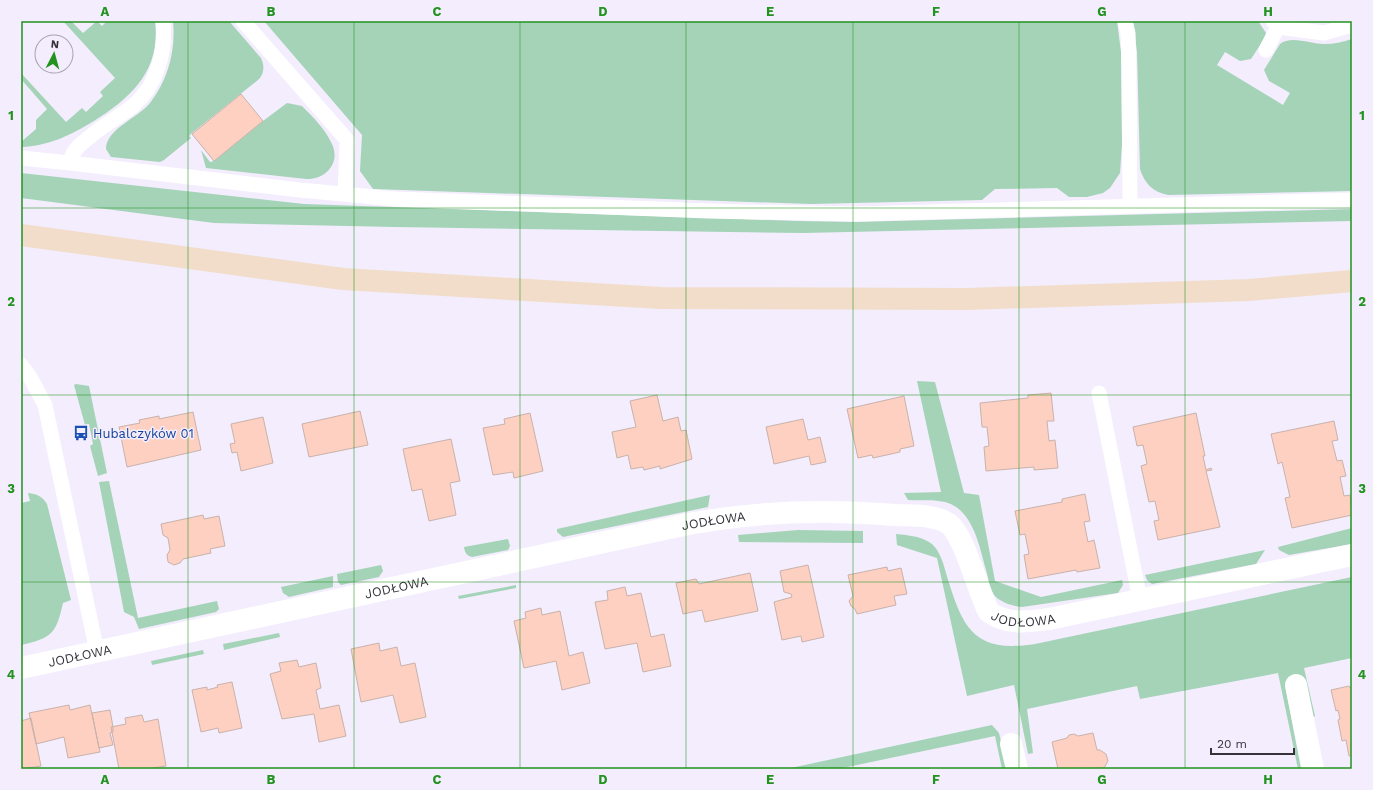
<svg xmlns="http://www.w3.org/2000/svg" width="1373" height="790" font-family="'Work Sans',sans-serif">
  <style>
    .green { fill: #a4d3b8 }
    .building { fill: #fed0c1; stroke: #c9b2ab }
    .lines { fill: none; stroke-linecap: round; stroke-linejoin: round }
    .lane { stroke: #fff; stroke-width: 15 }
    .street { stroke: #fff; stroke-width: 22 }
    .secondary { stroke: #f1ddca; stroke-width: 22 }
    .grid { fill: none; stroke: #22931e; stroke-width: 1; stroke-opacity: 0.55 }
    .labels { text-anchor: middle; dominant-baseline: central; stroke-width: 3; stroke-linejoin: round; paint-order: stroke }
    .transit-label { font-size: 13px; fill: #164399; stroke: #f3edfd; text-anchor: start }
    .street-label { font-size: 13px; fill: #343139; stroke: #f3edfd }
    .neatline { fill: none; stroke: #22931e; stroke-width: 1.5 }
    .grid-label { font-size: 13px; text-anchor: middle; font-weight: bold; fill: #22931e }
  </style>
  <rect width="100%" height="100%" fill="#f3edfd"/>
  <path class="green" d="M 63,21 L 71,21 L 83,33 L 97,21 L 102,26 L 107,21 L 155,21 C 161,70 132,97 94,121 C 71,135 49,146 21,147 L 21,142 L 36,129 L 36,120 L 47,109 L 21,79 L 21,73 L 66,122 L 82,108 L 86,112 L 103,96 L 100,92 L 115,78 Z
    M 173,21 L 229,21 L 261,58 C 265,66 264,75 258,80 L 192,133 L 189,136 L 191,138 L 164,160 L 160,162 L 111,157 L 106,149 C 106,129 138,118 150,103 C 168,80 176,50 173,21 Z
    M 264,21 L 1117,21 L 1121,52 L 1122,144 L 1120,173 L 1110,188 L 1103,193 L 1087,197 L 1069,197 L 1057,188 L 995,189 L 982,200 L 811,204 L 373,189 L 360,171 L 362,135 Z
    M 1133,21 L 1258,21 L 1266,33 L 1264,39 L 1251,59 L 1240,61 L 1225,52 L 1217,65 L 1283,105 L 1290,93 L 1269,81 L 1264,70 L 1280,44 C 1291,35 1311,44 1324,44 C 1334,44 1343,42 1352,39 L 1352,191 L 1168,195 C 1153,192 1144,183 1140,169 L 1137,52 Z
    M 287,103 L 302,106 C 312,116 325,129 331,142 C 342,162 326,180 306,179 L 206,168 L 201,150 L 210,162 L 214,161 L 263,121 Z
    M 21,173 L 304,204 L 798,221 L 855,222 L 1352,209 L 1352,221 L 803,233 L 395,227 L 214,223 L 21,198 Z
    M 917,381 L 935,382 L 964,493 L 979,495 L 995,581 L 1041,597 L 1122,580 L 1123,585 L 1118,593 L 1022,607 C 1013,606 1005,604 997,598 C 989,591 989,579 986,570 C 980,548 973,511 948,503 C 936,499 920,501 908,500 L 904,493 L 941,492 Z
    M 76,384 L 89,386 L 107,473 L 98,476 L 90,446 L 93,444 L 89,424 L 85,425 L 74,385 Z
    M 109,481 L 138,618 L 217,601 L 219,609 L 216,612 L 139,629 L 134,617 L 124,612 L 99,482 Z
    M 28,493 C 37,494 42,496 47,504 L 71,600 L 63,603 C 56,634 52,638 21,645 L 21,503 L 30,501 Z
    M 710,495 L 708,507 L 563,537 L 557,532 L 557,529 Z
    M 1352,528 L 1352,544 L 1289,555 L 1279,550 L 1278,547 Z
    M 798,530 L 863,531 L 863,543 L 739,542 L 738,535 Z
    M 896,534 C 907,535 919,536 929,542 C 939,548 943,562 946,573 C 962,626 972,654 1035,644 L 1352,577 L 1352,658 L 1304,668 L 1315,716 L 1313,717 L 1305,681 L 1285,685 L 1301,769 L 1298,769 L 1278,673 L 1140,699 L 1137,686 L 1027,709 L 1033,753 L 1028,754 L 1014,685 L 967,696 L 937,558 L 897,545 Z
    M 508,539 L 510,546 L 508,550 L 472,557 C 466,555 465,553 464,547 Z
    M 1265,550 L 1256,564 L 1152,584 L 1147,580 L 1145,575 Z
    M 381,565 L 383,571 L 379,577 L 341,585 L 338,582 L 337,574 Z
    M 333,576 L 333,587 L 289,597 L 283,593 L 281,587 Z
    M 516,585 L 516,588 L 459,599 L 458,596 Z
    M 279,633 L 280,637 L 224,650 L 223,644 Z
    M 203,650 L 204,654 L 152,665 L 151,661 Z
    M 992,725 L 999,733 L 1008,769 L 1002,769 L 995,736 L 838,769 L 786,769 Z"/>
  <path class="building" d="M 241,94 L 263,121 L 214,161 L 192,134 Z
    M 1051,393 L 1054,421 L 1047,421 L 1049,441 L 1055,440 L 1058,468 L 1034,470 L 1034,467 L 986,471 L 984,447 L 989,446 L 987,427 L 982,427 L 980,403 L 1028,398 L 1028,395 Z
    M 657,395 L 663,421 L 678,417 L 681,431 L 686,430 L 692,459 L 660,469 L 660,466 L 644,470 L 643,467 L 631,469 L 628,455 L 617,458 L 612,432 L 636,427 L 630,401 Z
    M 904,396 L 914,446 L 900,449 L 900,452 L 873,458 L 872,455 L 858,458 L 847,409 Z
    M 360,411 L 368,445 L 309,457 L 302,424 Z
    M 193,412 L 201,450 L 127,467 L 119,427 L 140,423 L 139,420 L 159,416 L 159,419 Z
    M 530,413 L 543,471 L 514,478 L 513,472 L 493,475 L 483,428 L 505,424 L 504,419 Z
    M 1196,413 L 1205,456 L 1203,456 L 1206,470 L 1211,468 L 1212,470 L 1206,471 L 1220,527 L 1158,540 L 1154,521 L 1159,520 L 1155,501 L 1149,502 L 1141,466 L 1147,464 L 1143,445 L 1137,446 L 1133,427 Z
    M 263,417 L 273,463 L 241,471 L 237,452 L 232,453 L 230,444 L 235,443 L 231,424 Z
    M 803,419 L 808,440 L 820,437 L 826,462 L 811,465 L 809,456 L 774,464 L 766,427 Z
    M 1334,421 L 1338,440 L 1332,441 L 1337,461 L 1342,460 L 1346,476 L 1340,477 L 1344,496 L 1350,495 L 1352,515 L 1292,528 L 1285,498 L 1290,497 L 1282,462 L 1278,464 L 1271,434 Z
    M 451,439 L 460,481 L 450,483 L 456,515 L 429,521 L 422,489 L 412,491 L 403,449 Z
    M 1085,494 L 1090,521 L 1084,522 L 1088,542 L 1094,540 L 1100,568 L 1077,572 L 1076,570 L 1028,579 L 1024,555 L 1029,554 L 1025,534 L 1020,535 L 1015,511 L 1062,502 L 1062,499 Z
    M 203,515 L 204,519 L 219,516 L 225,546 L 210,549 L 211,553 L 183,559 L 180,563 L 174,565 L 168,562 L 167,555 L 170,550 L 168,538 L 163,535 L 161,524 Z
    M 808,565 L 824,637 L 802,642 L 801,636 L 782,640 L 774,602 L 792,597 L 791,594 L 784,592 L 780,571 Z
    M 887,567 L 888,571 L 901,568 L 907,594 L 894,596 L 896,605 L 857,614 L 855,609 L 851,606 L 849,601 L 853,596 L 848,575 Z
    M 750,573 L 758,611 L 705,622 L 702,610 L 683,614 L 676,583 L 696,579 L 699,584 Z
    M 625,587 L 627,596 L 641,593 L 651,637 L 664,634 L 671,666 L 643,672 L 637,643 L 605,649 L 595,602 L 608,600 L 607,591 Z
    M 541,608 L 542,615 L 560,611 L 569,656 L 583,652 L 590,683 L 562,690 L 556,661 L 524,668 L 514,621 L 526,618 L 525,612 Z
    M 379,643 L 380,651 L 397,647 L 401,666 L 415,663 L 426,717 L 400,723 L 393,695 L 361,702 L 351,649 Z
    M 297,660 L 299,667 L 316,663 L 321,688 L 316,690 L 320,709 L 339,705 L 346,736 L 319,742 L 314,714 L 282,719 L 270,674 L 281,671 L 279,663 Z
    M 232,682 L 242,728 L 219,733 L 218,728 L 201,732 L 192,690 L 207,687 L 207,690 L 218,687 L 217,685 Z
    M 1349,686 L 1350,688 L 1352,688 L 1352,755 L 1349,756 L 1346,740 L 1342,741 L 1338,720 L 1340,719 L 1338,710 L 1336,711 L 1331,690 Z
    M 69,705 L 70,710 L 90,705 L 100,752 L 68,758 L 64,737 L 36,744 L 29,713 Z
    M 110,710 L 113,727 L 113,732 L 110,733 L 113,745 L 99,748 L 92,713 Z
    M 142,715 L 144,722 L 158,719 L 166,766 L 146,769 L 119,769 L 111,727 L 126,724 L 125,718 Z
    M 31,718 L 41,766 L 21,769 L 21,721 Z
    M 1093,733 L 1097,750 L 1100,750 L 1106,754 L 1108,761 L 1104,768 L 1058,769 L 1052,742 L 1067,738 L 1069,735 L 1074,734 L 1078,736 Z"/>
  <g class="lines">
    <path class="lane" d="M 243,21 L 347,140 L 345,194
      M 1125,21 L 1128,33 L 1129,71 L 1130,206
      M 1278,27 L 1324,33 L 1352,25
      M 1266,50 L 1278,27 L 1273,21
      M 21,158 L 70,163 C 73,148 80,145 92,135 C 105,124 121,116 134,105 C 157,85 166,51 163,21
      M 70,163 L 300,190 L 396,199 L 709,211 L 855,214 L 1352,200
      M 21,365 L 30,377 L 45,405 L 97,652
      M 1099,393 L 1140,600"/>
    <g class="street">
      <path id="s1" d="M 21,668 L 674,527 C 748,511 820,509 895,515 C 911,516 935,514 949,524 C 965,536 978,592 989,612 C 1008,625 1027,622 1049,619 L 1352,555"/>
      <path d="M 1296,685 L 1313,769"/>
      <path d="M 1011,744 L 1017,769"/>
    </g>
    <path class="secondary" d="M 21,235 L 343,279 L 661,298 L 966,299 L 1249,290 L 1352,281"/>
  </g>
  <path class="grid" d="M 188,21 L 188,769M 354,21 L 354,769M 520,21 L 520,769M 686,21 L 686,769M 853,21 L 853,769M 1019,21 L 1019,769M 1185,21 L 1185,769M 21,208 L 1352,208M 21,395 L 1352,395M 21,582 L 1352,582"/>
  <defs>
    <symbol id="bus-bare" viewBox="-9 -9 18 18"><path d="M-5-6H5V4H4V6H2V4H-2V6H-4V4H-5ZM-3.5-4V0h7V-4ZM-3.5 1.2v1.5H-2V1.2ZM2 1.2v1.5H3.5V1.2Z" fill="#1a4fb4" stroke="#f3edfd" stroke-width="2.5" paint-order="stroke"/></symbol>
  </defs>
  <g fill-rule="evenodd">
    <use href="#bus-bare" x="70" y="422" width="22" height="22"/>
  </g>
  <g class="labels">
    <g class="transit-label">
      <text x="93" y="433">Hubalczyków 01</text>
    </g>
    <g class="street-label">
      <text stroke="none"><textPath href="#s1" startOffset="708">JODŁOWA</textPath></text>
      <text stroke="none"><textPath href="#s1" startOffset="384">JODŁOWA</textPath></text>
      <text stroke="none"><textPath href="#s1" startOffset="1079">JODŁOWA</textPath></text>
      <text stroke="none"><textPath href="#s1" startOffset="60">JODŁOWA</textPath></text>
    </g>
  </g>
  <rect width="1373" height="790" fill="none" stroke="#f3edfd" stroke-width="44"/>
  <g transform="translate(54 54) rotate(6)"><circle r="19" fill="#f3edfd" stroke="#a7a2af"/>
  <path d="M0-3L7 15L0 10L-7 15Z" fill="#22931e"/>
  <text y="-6" font-size="11" font-weight="bold" text-anchor="middle" fill="#343139">N</text>
  </g>
  <path d="M1211 748v6h83v-6" fill="none" stroke="#343139" stroke-width="2"/>
  <text x="1217" y="748" font-size="12" fill="#343139" stroke="#f3edfd" stroke-width="3" paint-order="stroke">20 m</text>
  <rect x="22" y="22" width="1329" height="746" class="neatline"/>
  <g class="grid-label">
    <text x="105" y="16">A</text>
    <text x="271" y="16">B</text>
    <text x="437" y="16">C</text>
    <text x="603" y="16">D</text>
    <text x="770" y="16">E</text>
    <text x="936" y="16">F</text>
    <text x="1102" y="16">G</text>
    <text x="1268" y="16">H</text>
    <text x="11" y="120">1</text>
    <text x="1362" y="120">1</text>
    <text x="11" y="306">2</text>
    <text x="1362" y="306">2</text>
    <text x="11" y="493">3</text>
    <text x="1362" y="493">3</text>
    <text x="11" y="679">4</text>
    <text x="1362" y="679">4</text>
    <text x="105" y="784">A</text>
    <text x="271" y="784">B</text>
    <text x="437" y="784">C</text>
    <text x="603" y="784">D</text>
    <text x="770" y="784">E</text>
    <text x="936" y="784">F</text>
    <text x="1102" y="784">G</text>
    <text x="1268" y="784">H</text>
  </g>
</svg>
